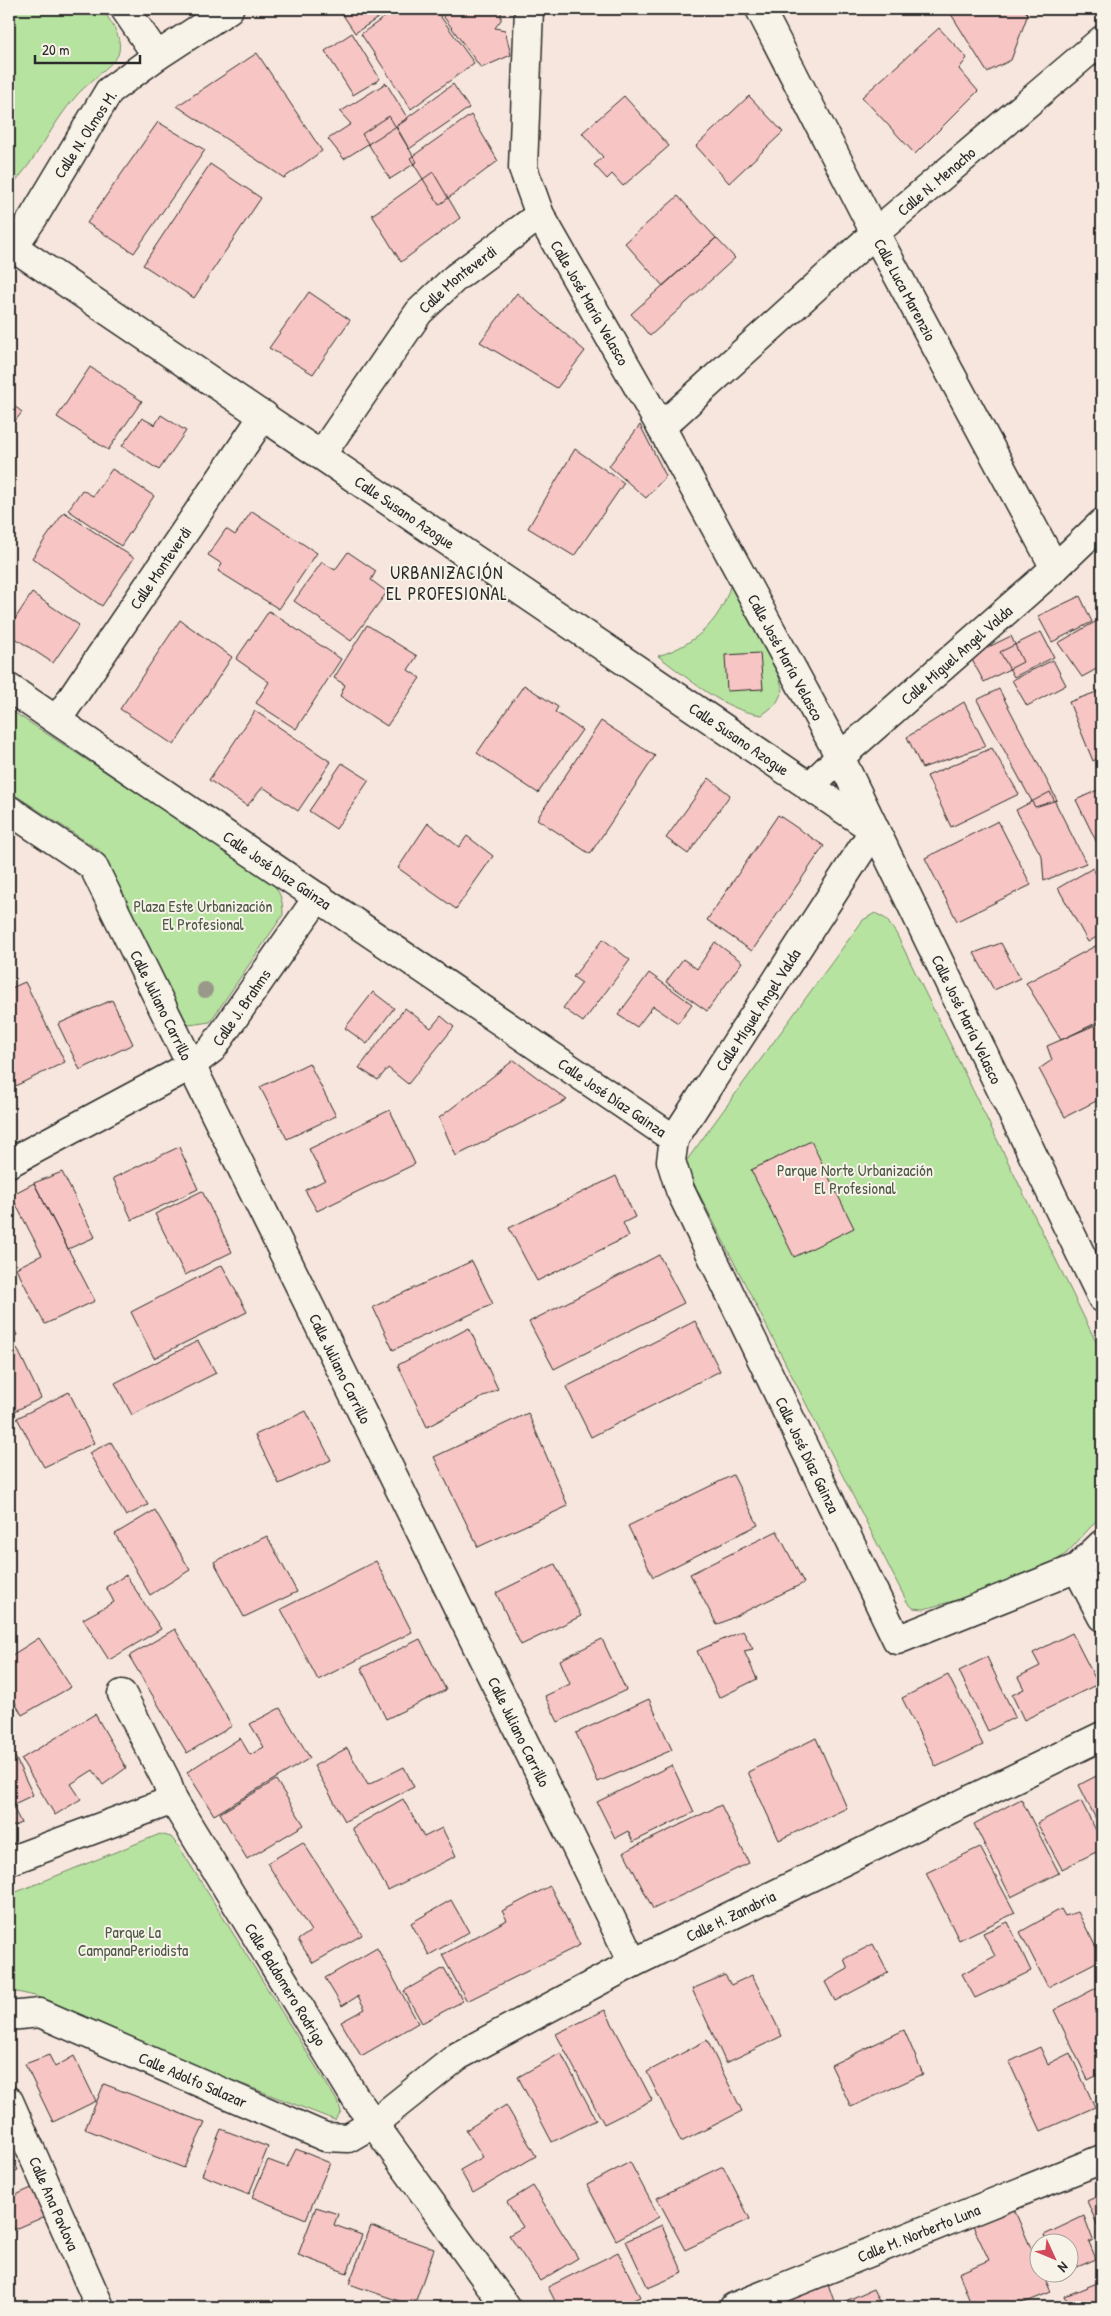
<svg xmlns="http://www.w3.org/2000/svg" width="1111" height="2316" font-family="'Patrick Hand',sans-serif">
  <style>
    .green { fill: #b7e3a0; stroke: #718766 }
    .building { fill: #f7c6c4; stroke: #2b2b2b }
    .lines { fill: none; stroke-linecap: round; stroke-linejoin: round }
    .minor-casing { stroke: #2b2b2b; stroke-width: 31 }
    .minor { stroke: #f7f3e8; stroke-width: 28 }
    .tree { fill: #9a988b }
    .labels { text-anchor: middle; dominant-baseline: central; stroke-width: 4; stroke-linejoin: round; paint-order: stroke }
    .street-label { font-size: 16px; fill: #2b2b2b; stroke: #f7f3e8 }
    .park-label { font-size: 16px; fill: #4e5948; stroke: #f7f3e8 }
    .neighbourhood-label { font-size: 18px; letter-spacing: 1px; fill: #2b2b2b; stroke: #f7f3e8 }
  </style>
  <rect width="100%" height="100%" fill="#f7e6dd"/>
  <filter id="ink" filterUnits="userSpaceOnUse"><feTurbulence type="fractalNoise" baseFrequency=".02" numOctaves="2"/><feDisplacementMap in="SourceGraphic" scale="10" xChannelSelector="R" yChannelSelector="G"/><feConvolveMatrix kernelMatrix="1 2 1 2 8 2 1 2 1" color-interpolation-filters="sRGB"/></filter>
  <g filter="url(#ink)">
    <path class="green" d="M 9,9 L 102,9 C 111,22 124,38 118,55 C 115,62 85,86 77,95 C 51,124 37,161 9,188 Z
      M 732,577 L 773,658 L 783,690 L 776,704 L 762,715 C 722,710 690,679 658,656 C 697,644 725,618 732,577 Z
      M 9,709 L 269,879 C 280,891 283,899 283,915 L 210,1022 L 189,1025 L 176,1012 L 99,850 L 9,791 Z
      M 875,913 L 886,919 L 896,933 L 1102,1354 L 1102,1508 L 1096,1521 L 1067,1553 L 1040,1572 L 968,1597 L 924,1609 L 913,1608 L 907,1602 L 684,1164 L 863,920 Z
      M 160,1834 L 171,1837 L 180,1848 L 339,2104 L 341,2112 L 335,2120 L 175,2058 L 35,1996 L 17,1992 L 9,1994 L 9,1895 Z"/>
    <path class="building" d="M 339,9 L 377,9 L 381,16 L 355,33 Z
      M 396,9 L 435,9 L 474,63 L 411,109 L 361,34 Z
      M 438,9 L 501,9 L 501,20 L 495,28 L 505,30 L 511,55 L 481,68 Z
      M 956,9 L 1023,9 L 1028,14 L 1011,60 L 987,72 L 951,14 Z
      M 939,28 L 967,58 L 959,69 L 978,91 L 915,154 L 862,97 Z
      M 352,33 L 380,79 L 353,95 L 325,51 Z
      M 257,53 L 322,151 L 284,178 L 177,106 Z
      M 386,83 L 408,119 L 344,159 L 328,139 L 351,124 L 340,112 Z
      M 453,84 L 469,108 L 409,149 L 396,126 Z
      M 624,96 L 669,146 L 623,186 L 612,174 L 607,179 L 594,165 L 603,157 L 582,133 Z
      M 749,96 L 783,132 L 729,183 L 696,146 Z
      M 471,115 L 498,161 L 439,205 L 410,158 Z
      M 389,116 L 417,162 L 390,179 L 362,134 Z
      M 158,122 L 205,150 L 134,253 L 87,223 Z
      M 210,164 L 261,198 L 194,298 L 143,265 Z
      M 433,172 L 460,218 L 401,262 L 372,215 Z
      M 678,196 L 716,238 L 663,286 L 625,243 Z
      M 716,238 L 735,258 L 650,336 L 631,314 Z
      M 309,292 L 350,320 L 313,374 L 269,348 Z
      M 517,293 L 585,351 L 557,388 L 480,342 Z
      M 90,367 L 142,401 L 108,450 L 57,417 Z
      M 9,402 L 22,412 L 9,429 Z
      M 161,415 L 186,431 L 159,470 L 122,446 L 142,418 L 155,425 Z
      M 640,425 L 666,476 L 646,498 L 609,466 Z
      M 575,449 L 624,483 L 574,556 L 528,528 Z
      M 112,469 L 154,496 L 121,546 L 68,510 L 82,490 L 93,496 Z
      M 252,511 L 317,553 L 279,609 L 218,571 L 222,564 L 208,555 L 226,529 L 235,535 Z
      M 64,512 L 134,558 L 102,606 L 32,558 Z
      M 348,552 L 376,571 L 371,580 L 387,592 L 351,641 L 294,601 L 322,562 L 335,570 Z
      M 32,593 L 79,625 L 53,663 L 9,634 L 9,628 Z
      M 1080,596 L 1092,622 L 1052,642 L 1038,616 Z
      M 269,611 L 341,659 L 296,729 L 256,703 L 269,682 L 236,659 Z
      M 1102,618 L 1102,666 L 1082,677 L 1058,643 Z
      M 180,620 L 232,657 L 174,745 L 120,709 Z
      M 367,625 L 417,656 L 408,670 L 420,678 L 387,726 L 340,696 L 345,685 L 334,678 Z
      M 1041,632 L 1054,657 L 1014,677 L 1000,652 Z
      M 1011,636 L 1023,662 L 984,682 L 970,656 Z
      M 760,653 L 763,689 L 727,691 L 725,655 Z
      M 1053,660 L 1066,685 L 1027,706 L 1012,680 Z
      M 524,685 L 558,707 L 555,712 L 582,730 L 538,793 L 477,753 Z
      M 999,689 L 1057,800 L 1035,807 L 977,700 Z
      M 1102,690 L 1102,756 L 1093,761 L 1069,702 Z
      M 964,702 L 986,746 L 922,768 L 907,737 Z
      M 255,711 L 331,762 L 298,811 L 263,787 L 247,806 L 209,780 Z
      M 601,721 L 655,756 L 590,854 L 537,819 Z
      M 992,748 L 1019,794 L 951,827 L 927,776 Z
      M 342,763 L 369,780 L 336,829 L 309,811 Z
      M 709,778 L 730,795 L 688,854 L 666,838 Z
      M 1102,788 L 1102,846 L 1099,847 L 1076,800 Z
      M 1050,792 L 1086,863 L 1044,881 L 1042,857 L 1016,810 Z
      M 778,815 L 824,846 L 752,951 L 707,920 Z
      M 998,821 L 1031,885 L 957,921 L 925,858 Z
      M 428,823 L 459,847 L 467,836 L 493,856 L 456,909 L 398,868 Z
      M 1093,868 L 1102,886 L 1102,934 L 1088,942 L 1058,888 Z
      M 603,939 L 630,960 L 583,1022 L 563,1008 L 582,983 L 573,977 Z
      M 715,942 L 742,962 L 707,1011 L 666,982 L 683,959 L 697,969 Z
      M 1001,943 L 1020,978 L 994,990 L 974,953 Z
      M 1101,943 L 1102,1020 L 1061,1040 L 1026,983 Z
      M 649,973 L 692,1004 L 678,1023 L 653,1006 L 637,1027 L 618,1015 Z
      M 25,982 L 65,1062 L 9,1089 L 9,989 Z
      M 373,992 L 394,1008 L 367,1044 L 345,1028 Z
      M 112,1000 L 133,1044 L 80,1070 L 58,1024 Z
      M 405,1008 L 431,1028 L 441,1016 L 454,1027 L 408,1084 L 388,1068 L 378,1080 L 359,1068 Z
      M 1102,1022 L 1102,1098 L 1065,1117 L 1039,1069 L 1052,1060 L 1047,1046 Z
      M 514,1060 L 567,1100 L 456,1156 L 439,1118 Z
      M 309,1063 L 336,1116 L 287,1139 L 260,1087 Z
      M 390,1110 L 415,1164 L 317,1211 L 305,1190 L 325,1180 L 309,1149 Z
      M 811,1141 L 854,1228 L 794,1257 L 751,1170 Z
      M 179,1147 L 198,1189 L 132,1220 L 113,1178 Z
      M 62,1172 L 95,1237 L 68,1249 L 34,1183 Z
      M 616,1176 L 635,1217 L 623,1223 L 629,1236 L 537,1281 L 509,1228 Z
      M 34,1183 L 95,1301 L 45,1324 L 16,1268 L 42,1255 L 11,1195 Z
      M 202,1191 L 232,1252 L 185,1275 L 155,1214 Z
      M 659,1255 L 684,1303 L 554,1369 L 529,1322 Z
      M 472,1261 L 493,1304 L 393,1350 L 373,1307 Z
      M 222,1265 L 247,1312 L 154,1358 L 131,1312 Z
      M 9,1320 L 17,1335 L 9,1340 Z
      M 695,1321 L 720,1371 L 591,1437 L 566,1387 Z
      M 469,1328 L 498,1389 L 427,1427 L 398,1365 Z
      M 198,1341 L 216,1373 L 132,1415 L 115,1383 Z
      M 17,1348 L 41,1398 L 9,1414 L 9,1351 Z
      M 69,1392 L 94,1443 L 44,1467 L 17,1418 Z
      M 306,1411 L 331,1460 L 279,1484 L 255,1435 Z
      M 528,1413 L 568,1506 L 478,1547 L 434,1457 Z
      M 111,1442 L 148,1505 L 126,1516 L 89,1453 Z
      M 733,1475 L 758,1525 L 653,1577 L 628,1526 Z
      M 155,1510 L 190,1570 L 150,1595 L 115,1534 Z
      M 777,1531 L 804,1583 L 717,1625 L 690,1574 Z
      M 267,1536 L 297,1592 L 244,1617 L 214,1562 Z
      M 376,1561 L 412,1632 L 318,1680 L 281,1609 Z
      M 555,1564 L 581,1616 L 521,1645 L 496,1593 Z
      M 126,1575 L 161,1629 L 109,1660 L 83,1619 L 114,1602 L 106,1587 Z
      M 175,1629 L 232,1726 L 187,1753 L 129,1656 Z
      M 743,1631 L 753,1649 L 744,1651 L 757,1679 L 719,1698 L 697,1651 Z
      M 1072,1633 L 1098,1684 L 1024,1720 L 1012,1695 L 1024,1689 L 1018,1677 L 1040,1666 L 1033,1653 Z
      M 39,1638 L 71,1687 L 22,1715 L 9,1692 L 9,1657 Z
      M 420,1639 L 446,1690 L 386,1719 L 361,1668 Z
      M 602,1639 L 626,1690 L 558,1722 L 545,1696 L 570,1684 L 560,1660 Z
      M 987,1657 L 1015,1717 L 988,1731 L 959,1671 Z
      M 948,1675 L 983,1745 L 936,1767 L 902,1698 Z
      M 649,1699 L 672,1750 L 598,1782 L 576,1733 Z
      M 280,1708 L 310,1758 L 214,1815 L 187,1772 L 240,1738 L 250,1755 L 264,1747 L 250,1724 Z
      M 95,1714 L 126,1768 L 103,1785 L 93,1770 L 71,1784 L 81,1799 L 55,1815 L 21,1759 Z
      M 816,1738 L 847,1808 L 779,1840 L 748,1772 Z
      M 347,1748 L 368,1785 L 404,1767 L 414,1787 L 345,1821 L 314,1766 Z
      M 15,1757 L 33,1795 L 12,1805 L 21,1823 L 9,1828 L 9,1760 Z
      M 672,1765 L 694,1812 L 633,1842 L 628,1831 L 615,1838 L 597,1802 Z
      M 1102,1773 L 1102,1831 L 1079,1785 Z
      M 276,1780 L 304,1825 L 247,1859 L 220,1813 Z
      M 403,1799 L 424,1837 L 442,1828 L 456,1856 L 388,1890 L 352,1828 Z
      M 1021,1799 L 1059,1873 L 1011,1897 L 974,1824 Z
      M 1081,1801 L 1102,1842 L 1102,1849 L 1062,1869 L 1037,1823 Z
      M 721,1805 L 749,1863 L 653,1909 L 624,1852 Z
      M 303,1842 L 362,1935 L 313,1963 L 298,1940 L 311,1931 L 267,1863 Z
      M 980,1847 L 1015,1913 L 959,1940 L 926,1873 Z
      M 550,1886 L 580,1945 L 467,2001 L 442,1955 L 507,1920 L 502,1911 Z
      M 451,1900 L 469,1932 L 429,1955 L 411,1923 Z
      M 1061,1909 L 1065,1916 L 1078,1912 L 1102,1959 L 1048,1987 L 1020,1932 Z
      M 1008,1922 L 1031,1971 L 975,1998 L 962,1974 L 995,1956 L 983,1933 Z
      M 873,1944 L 888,1973 L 835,2001 L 825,1982 L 848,1969 L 844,1959 Z
      M 377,1948 L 418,2023 L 361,2056 L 341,2022 L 365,2009 L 358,1996 L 342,2006 L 325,1978 Z
      M 444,1968 L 463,2001 L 422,2023 L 404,1991 Z
      M 725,1975 L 731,1985 L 752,1975 L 782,2036 L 726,2063 L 692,1989 Z
      M 1102,1985 L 1102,2034 L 1095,2038 L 1102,2053 L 1102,2073 L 1088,2080 L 1054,2010 Z
      M 605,2010 L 652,2100 L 604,2124 L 556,2034 Z
      M 904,2030 L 923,2074 L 851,2107 L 831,2065 Z
      M 707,2040 L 742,2111 L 681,2142 L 647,2072 Z
      M 1040,2047 L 1048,2064 L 1070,2053 L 1095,2107 L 1041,2131 L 1009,2062 Z
      M 561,2053 L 596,2120 L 552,2142 L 518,2077 Z
      M 49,2055 L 55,2067 L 74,2056 L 96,2101 L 53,2122 L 25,2064 Z
      M 104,2084 L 205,2123 L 184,2168 L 85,2129 Z
      M 506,2105 L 536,2156 L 473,2193 L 460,2170 L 483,2157 L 466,2130 Z
      M 221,2129 L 268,2147 L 249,2194 L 202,2175 Z
      M 9,2149 L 18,2170 L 9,2174 Z
      M 296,2149 L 330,2163 L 306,2219 L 252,2197 L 268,2160 L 287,2167 Z
      M 630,2162 L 659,2217 L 616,2240 L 587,2185 Z
      M 723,2166 L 750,2219 L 685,2250 L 657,2198 Z
      M 36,2186 L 48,2215 L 9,2232 L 9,2198 Z
      M 533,2186 L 578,2258 L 540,2281 L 509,2235 L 523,2227 L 507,2202 Z
      M 1102,2194 L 1102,2236 L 1087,2201 Z
      M 316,2207 L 338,2214 L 334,2225 L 362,2235 L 347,2273 L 298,2255 Z
      M 1013,2207 L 1038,2264 L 1038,2274 L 1043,2274 L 1051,2292 L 1014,2307 L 972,2307 L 959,2273 L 989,2260 L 972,2224 Z
      M 1084,2216 L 1093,2240 L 1089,2242 L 1096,2259 L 1068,2271 L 1068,2244 L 1048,2244 L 1044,2235 Z
      M 662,2225 L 683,2273 L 648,2288 L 626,2241 Z
      M 371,2226 L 434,2249 L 414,2306 L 349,2284 Z
      M 618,2252 L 640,2297 L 618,2307 L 558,2307 L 548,2287 Z
      M 1102,2281 L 1102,2307 L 1070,2307 L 1065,2296 Z
      M 828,2284 L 836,2307 L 770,2307 Z
      M 873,2289 L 882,2307 L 843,2307 L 841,2303 Z"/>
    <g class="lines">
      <defs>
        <g id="minor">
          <path d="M 125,9 L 157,56"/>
          <path id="s1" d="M 529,9 L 523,168 L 540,215 L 661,427 L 840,757 L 1102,1298"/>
          <path id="s2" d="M 760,9 L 875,233 L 1055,568"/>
          <path id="s3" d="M 9,244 L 874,830"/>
          <path d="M 13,247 L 33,218 L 109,91 L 157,56 L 229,9"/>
          <path id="s4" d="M 661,427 L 875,233 L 1102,40"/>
          <path id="s5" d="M 321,455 L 419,312 L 455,278 L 540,215"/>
          <path id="s6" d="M 9,688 L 674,1139 L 671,1161 L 680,1190 L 897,1640 L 1077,1568 L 1102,1544"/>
          <path id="s7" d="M 57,720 L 264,415"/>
          <path id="s8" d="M 809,787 L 840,757 L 1055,568 L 1102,523"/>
          <path id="s9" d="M 9,810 L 93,866 L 633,1963"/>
          <path id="s10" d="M 674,1139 L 874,830"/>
          <path id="s11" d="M 9,1163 L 190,1066 L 212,1049 L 318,897"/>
          <path d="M 1077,1568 L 1102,1617"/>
          <path d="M 122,1694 L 166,1780 L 173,1800"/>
          <path id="s12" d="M 9,1861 L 173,1800 L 356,2099 L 506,2307"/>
          <path id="s13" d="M 9,2016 L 40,2013 L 325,2137 L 348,2138 L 374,2123 L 458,2056 L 633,1963 L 1102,1736"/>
          <path id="s14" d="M 9,2101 L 100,2307"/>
          <path id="s15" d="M 734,2307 L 1102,2159"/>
        </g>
      </defs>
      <use href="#minor" class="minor-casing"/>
      <use href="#minor" class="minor"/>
    </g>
    <circle class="tree" cx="205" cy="990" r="8"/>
  </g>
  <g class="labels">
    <g class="street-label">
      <text transform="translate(85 134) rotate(-57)">Calle N. Olmos M.</text>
      <text stroke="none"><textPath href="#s4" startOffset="369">Calle N. Menacho</textPath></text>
      <text stroke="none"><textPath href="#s5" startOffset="224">Calle Monteverdi</textPath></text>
      <text stroke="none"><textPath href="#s2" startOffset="316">Calle Luca Marenzio</textPath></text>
      <text stroke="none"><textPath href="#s1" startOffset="310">Calle José María Velasco</textPath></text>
      <text stroke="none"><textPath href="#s3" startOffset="478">Calle Susano Azogue</textPath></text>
      <text stroke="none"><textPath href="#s7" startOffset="184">Calle Monteverdi</textPath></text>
      <text stroke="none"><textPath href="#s8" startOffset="198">Calle Miguel Angel Valda</textPath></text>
      <text stroke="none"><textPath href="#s1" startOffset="715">Calle José María Velasco</textPath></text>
      <text stroke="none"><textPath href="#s3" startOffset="882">Calle Susano Azogue</textPath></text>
      <text stroke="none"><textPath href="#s6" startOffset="324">Calle José Díaz Gainza</textPath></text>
      <text stroke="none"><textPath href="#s9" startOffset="256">Calle Juliano Carrillo</textPath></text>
      <text stroke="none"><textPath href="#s11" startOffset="284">Calle J. Brahms</textPath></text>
      <text stroke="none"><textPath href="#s10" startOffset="154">Calle Miguel Angel Valda</textPath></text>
      <text stroke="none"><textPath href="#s1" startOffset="1120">Calle José María Velasco</textPath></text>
      <text stroke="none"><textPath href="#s6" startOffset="729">Calle José Díaz Gainza</textPath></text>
      <text stroke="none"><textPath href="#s9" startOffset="661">Calle Juliano Carrillo</textPath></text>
      <text stroke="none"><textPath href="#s6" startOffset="1150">Calle José Díaz Gainza</textPath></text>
      <text stroke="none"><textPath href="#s9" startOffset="1066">Calle Juliano Carrillo</textPath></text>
      <text stroke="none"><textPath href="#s13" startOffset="809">Calle H. Zanabria</textPath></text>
      <text stroke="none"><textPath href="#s12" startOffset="391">Calle Baldomero Rodrigo</textPath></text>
      <text stroke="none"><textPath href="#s13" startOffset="198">Calle Adolfo Salazar</textPath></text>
      <text stroke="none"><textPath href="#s14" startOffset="112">Calle Ana Pavlova</textPath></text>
      <text stroke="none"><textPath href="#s15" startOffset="199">Calle M. Norberto Luna</textPath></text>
    </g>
    <g class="park-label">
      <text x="203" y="906">Plaza Este Urbanización<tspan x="203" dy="18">El Profesional</tspan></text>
      <text x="855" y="1170">Parque Norte Urbanización<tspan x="855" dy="18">El Profesional</tspan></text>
      <text x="133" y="1932">Parque La<tspan x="133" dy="18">CampanaPeriodista</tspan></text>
    </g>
    <g class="neighbourhood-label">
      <text x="447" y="572">URBANIZACIÓN<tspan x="447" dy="21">EL PROFESIONAL</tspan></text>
    </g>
  </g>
  <rect width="1111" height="2316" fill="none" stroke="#f7f3e8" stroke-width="30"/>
  <rect x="15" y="15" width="1081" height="2286" fill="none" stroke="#2b2b2b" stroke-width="2" filter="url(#ink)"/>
  <g transform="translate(1054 2258) rotate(134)"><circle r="24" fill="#f7f3e8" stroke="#a5a39c"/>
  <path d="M0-4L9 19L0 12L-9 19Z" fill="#d1495b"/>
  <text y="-8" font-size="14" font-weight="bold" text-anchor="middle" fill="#2b2b2b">N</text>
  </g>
  <path d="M35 55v8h105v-8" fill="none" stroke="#2b2b2b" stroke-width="2.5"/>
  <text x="42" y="55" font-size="15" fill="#2b2b2b" stroke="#f7f3e8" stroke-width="4" paint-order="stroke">20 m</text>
</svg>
